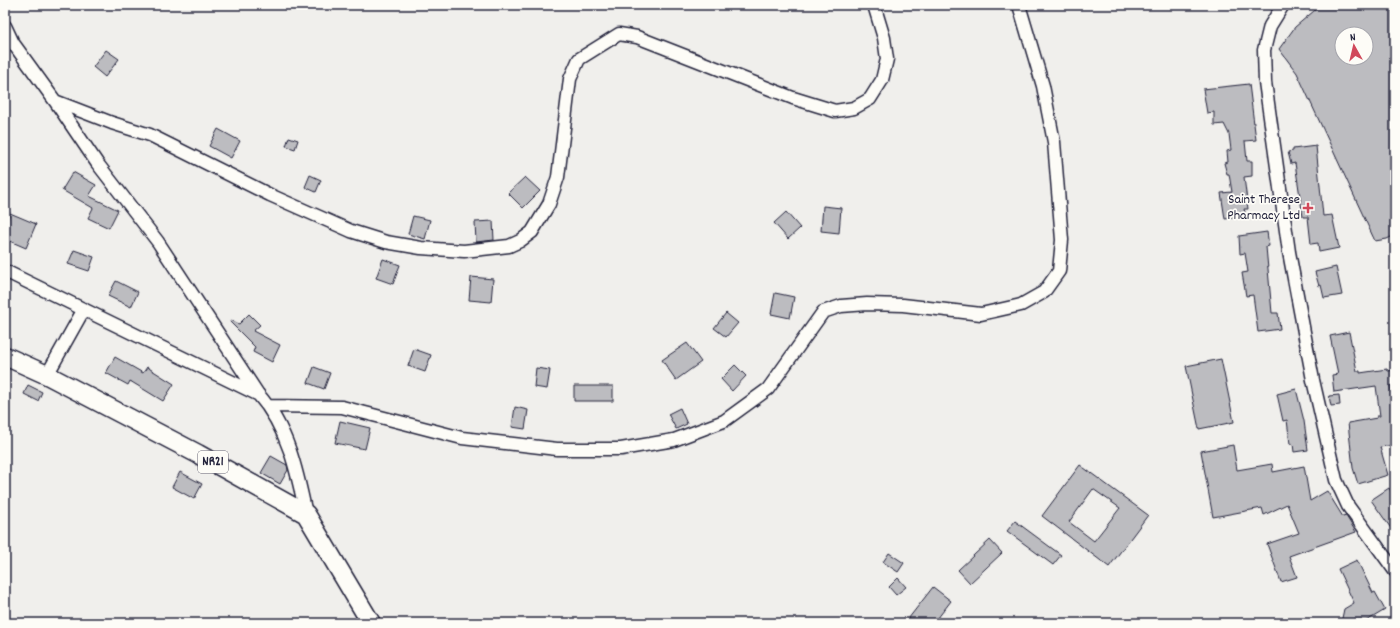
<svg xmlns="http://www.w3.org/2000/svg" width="1400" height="628" font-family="Dekko,sans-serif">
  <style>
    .building { fill: #bcbcc0; stroke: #22223b; fill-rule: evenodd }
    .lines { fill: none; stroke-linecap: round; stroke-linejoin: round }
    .street-casing { stroke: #22223b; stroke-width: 15 }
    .primary-casing { stroke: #22223b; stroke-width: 21 }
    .street { stroke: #fdfcf7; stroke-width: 12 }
    .primary { stroke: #fdfcf7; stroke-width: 18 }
    .poi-dot { fill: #d1495b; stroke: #fdfcf7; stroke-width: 1.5 }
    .labels { text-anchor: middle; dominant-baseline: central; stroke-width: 3.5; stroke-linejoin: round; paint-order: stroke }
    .shield { fill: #fdfcf7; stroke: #646373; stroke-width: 1 }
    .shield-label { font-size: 13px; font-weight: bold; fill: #22223b }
    .poi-label { font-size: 14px; fill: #22223b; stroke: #fdfcf7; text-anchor: end }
  </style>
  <rect width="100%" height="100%" fill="#f0efec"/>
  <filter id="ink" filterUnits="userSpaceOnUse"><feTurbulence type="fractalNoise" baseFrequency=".025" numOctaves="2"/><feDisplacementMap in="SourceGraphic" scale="8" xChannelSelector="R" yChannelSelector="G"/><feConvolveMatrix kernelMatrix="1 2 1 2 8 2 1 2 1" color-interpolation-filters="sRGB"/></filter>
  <g filter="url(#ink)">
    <path class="building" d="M 1321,5 L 1360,5 L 1364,8 L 1373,5 L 1395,5 L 1395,235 L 1387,239 L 1375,241 L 1297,73 L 1279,49 L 1295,27 ZM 1342,34 L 1366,34 L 1366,58 L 1342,58 Z
      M 106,50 L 119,59 L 105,77 L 93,67 Z
      M 1249,84 L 1256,140 L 1245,141 L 1247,161 L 1252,161 L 1252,176 L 1244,177 L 1248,209 L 1244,209 L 1246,216 L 1225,219 L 1221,193 L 1232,192 L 1229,174 L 1227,174 L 1224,163 L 1228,162 L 1227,151 L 1231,150 L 1229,134 L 1224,124 L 1214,125 L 1214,112 L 1207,113 L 1203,89 Z
      M 218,129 L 240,141 L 231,158 L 209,146 Z
      M 289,137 L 298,140 L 295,149 L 286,146 Z
      M 1316,146 L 1323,216 L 1332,215 L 1339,248 L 1319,252 L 1318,243 L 1311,244 L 1308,217 L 1303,217 L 1295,163 L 1291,164 L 1288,152 L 1293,151 L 1293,149 Z
      M 73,172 L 96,185 L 89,196 L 118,210 L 109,228 L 88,218 L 93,208 L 62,190 Z
      M 310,175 L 321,180 L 316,192 L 305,187 Z
      M 525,177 L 540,191 L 523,208 L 508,193 Z
      M 823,206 L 841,208 L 839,233 L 821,231 Z
      M 786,212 L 800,228 L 788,239 L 774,223 Z
      M 10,213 L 36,224 L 26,248 L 5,239 L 5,226 Z
      M 413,216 L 430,220 L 425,239 L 408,234 Z
      M 493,221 L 494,240 L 476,242 L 475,222 Z
      M 1267,232 L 1269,246 L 1266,247 L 1272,313 L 1278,313 L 1280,329 L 1258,332 L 1253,295 L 1246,296 L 1242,273 L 1248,272 L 1245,253 L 1240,254 L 1239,236 Z
      M 74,250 L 94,257 L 89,271 L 68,264 Z
      M 383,259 L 400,265 L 393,284 L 376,278 Z
      M 1336,267 L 1342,295 L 1324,298 L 1321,285 L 1319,286 L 1315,272 Z
      M 471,277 L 493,279 L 491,302 L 469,300 Z
      M 116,281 L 138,292 L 131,307 L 108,296 Z
      M 775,293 L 794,297 L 790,318 L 771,314 Z
      M 726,313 L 738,323 L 726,337 L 714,328 Z
      M 249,314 L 260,325 L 253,331 L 280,345 L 272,362 L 253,352 L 255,347 L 230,322 L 231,320 L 239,324 Z
      M 1349,332 L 1357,371 L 1360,371 L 1360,373 L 1387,369 L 1388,371 L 1395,370 L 1395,385 L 1390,386 L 1395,413 L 1395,445 L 1380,447 L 1388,475 L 1358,484 L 1353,468 L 1348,423 L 1377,418 L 1377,416 L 1380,416 L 1376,386 L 1334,392 L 1332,375 L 1338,374 L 1330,336 Z
      M 687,343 L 701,362 L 676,380 L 662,360 Z
      M 414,349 L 431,355 L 425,372 L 408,366 Z
      M 115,357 L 143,373 L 147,367 L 174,384 L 163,401 L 130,381 L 128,385 L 106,373 Z
      M 1221,359 L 1234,422 L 1199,429 L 1186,366 Z
      M 735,365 L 746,376 L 732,391 L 721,379 Z
      M 314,367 L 330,373 L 324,389 L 308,383 Z
      M 536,368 L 550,370 L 547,389 L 534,387 Z
      M 28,385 L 42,392 L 38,401 L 24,394 Z
      M 574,386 L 613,386 L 613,401 L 574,401 Z
      M 1296,389 L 1304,421 L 1308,450 L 1294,452 L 1293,444 L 1290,444 L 1287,420 L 1283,421 L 1277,394 Z
      M 1339,395 L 1340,405 L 1331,406 L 1329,396 Z
      M 515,407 L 528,410 L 525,429 L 512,427 Z
      M 680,408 L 687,424 L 676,429 L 668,414 Z
      M 340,421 L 370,428 L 365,449 L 335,443 Z
      M 1233,445 L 1237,470 L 1272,464 L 1273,472 L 1304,466 L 1310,501 L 1327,491 L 1343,517 L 1346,516 L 1356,532 L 1289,556 L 1297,577 L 1281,582 L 1267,544 L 1299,533 L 1287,504 L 1264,515 L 1262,508 L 1213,517 L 1201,451 Z
      M 271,456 L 287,465 L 288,470 L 280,484 L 261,473 Z
      M 1080,465 L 1148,515 L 1109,567 L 1042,516 ZM 1093,489 L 1120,508 L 1094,541 L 1069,522 Z
      M 180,472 L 202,484 L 194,499 L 172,487 Z
      M 1389,488 L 1395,498 L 1395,534 L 1371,500 Z
      M 1015,521 L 1061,555 L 1053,565 L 1007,531 Z
      M 990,540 L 1002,553 L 970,583 L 958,570 Z
      M 889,553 L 904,563 L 898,572 L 883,562 Z
      M 1357,560 L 1373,593 L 1375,592 L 1385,610 L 1363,623 L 1341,623 L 1344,609 L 1354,603 L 1338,569 Z
      M 898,578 L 906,587 L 896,595 L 889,587 Z
      M 933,587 L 951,601 L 934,623 L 905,623 Z"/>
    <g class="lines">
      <defs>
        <path id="street" d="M 1283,5 L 1270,26 L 1264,50 L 1265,82 L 1289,252 L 1313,380 L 1336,480 L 1348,506 L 1395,571
          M 5,26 L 13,43 L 55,101 L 97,163 L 158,242 L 258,394 C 288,428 297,471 306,514
          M 55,101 L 112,123 L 150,135 L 270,195 L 351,231 L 386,242 L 421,248 L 464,251 L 509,246 L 520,241 L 532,232 L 549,204 L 558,177 L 570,79 L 579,59 L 619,34 L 637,37 L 793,98 L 835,111 L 854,108 L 870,99 L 882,80 L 887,59 L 884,38 L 874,5
          M 5,271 L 257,394
          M 47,375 L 84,309
          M 268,406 L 342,407 L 462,438 L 557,449 L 621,449 L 674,440 L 724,421 L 768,389 L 823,312 L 841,306 L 867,304 L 903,305 L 981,314 L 1021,305 L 1044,292 L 1059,271 L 1062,240 L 1054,142 L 1043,86 L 1019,5"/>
        <path id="primary" d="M 5,356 L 47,375 L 198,454 L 306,514 L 371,623"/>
      </defs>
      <use href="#street" class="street-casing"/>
      <use href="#primary" class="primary-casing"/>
      <use href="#street" class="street"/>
      <use href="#primary" class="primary"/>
    </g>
  </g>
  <path class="poi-dot" d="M1306 202h4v4h4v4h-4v4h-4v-4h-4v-4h4z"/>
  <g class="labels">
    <rect class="shield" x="198" y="451" width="30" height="22" rx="3"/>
    <g class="shield-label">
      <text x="213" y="462">NR21</text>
    </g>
    <g class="poi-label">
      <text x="1300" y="200">Saint Therese<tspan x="1300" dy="16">Pharmacy Ltd</tspan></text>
    </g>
  </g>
  <rect width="1400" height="628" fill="none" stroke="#fdfcf7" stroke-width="20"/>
  <rect x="10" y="10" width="1380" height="608" fill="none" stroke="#22223b" stroke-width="1.5" filter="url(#ink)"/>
  <g transform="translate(1354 46) rotate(352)"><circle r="19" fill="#fdfcf7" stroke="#a5a5ac"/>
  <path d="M0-3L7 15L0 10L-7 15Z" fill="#d1495b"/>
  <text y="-6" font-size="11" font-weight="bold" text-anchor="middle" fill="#22223b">N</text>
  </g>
</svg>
